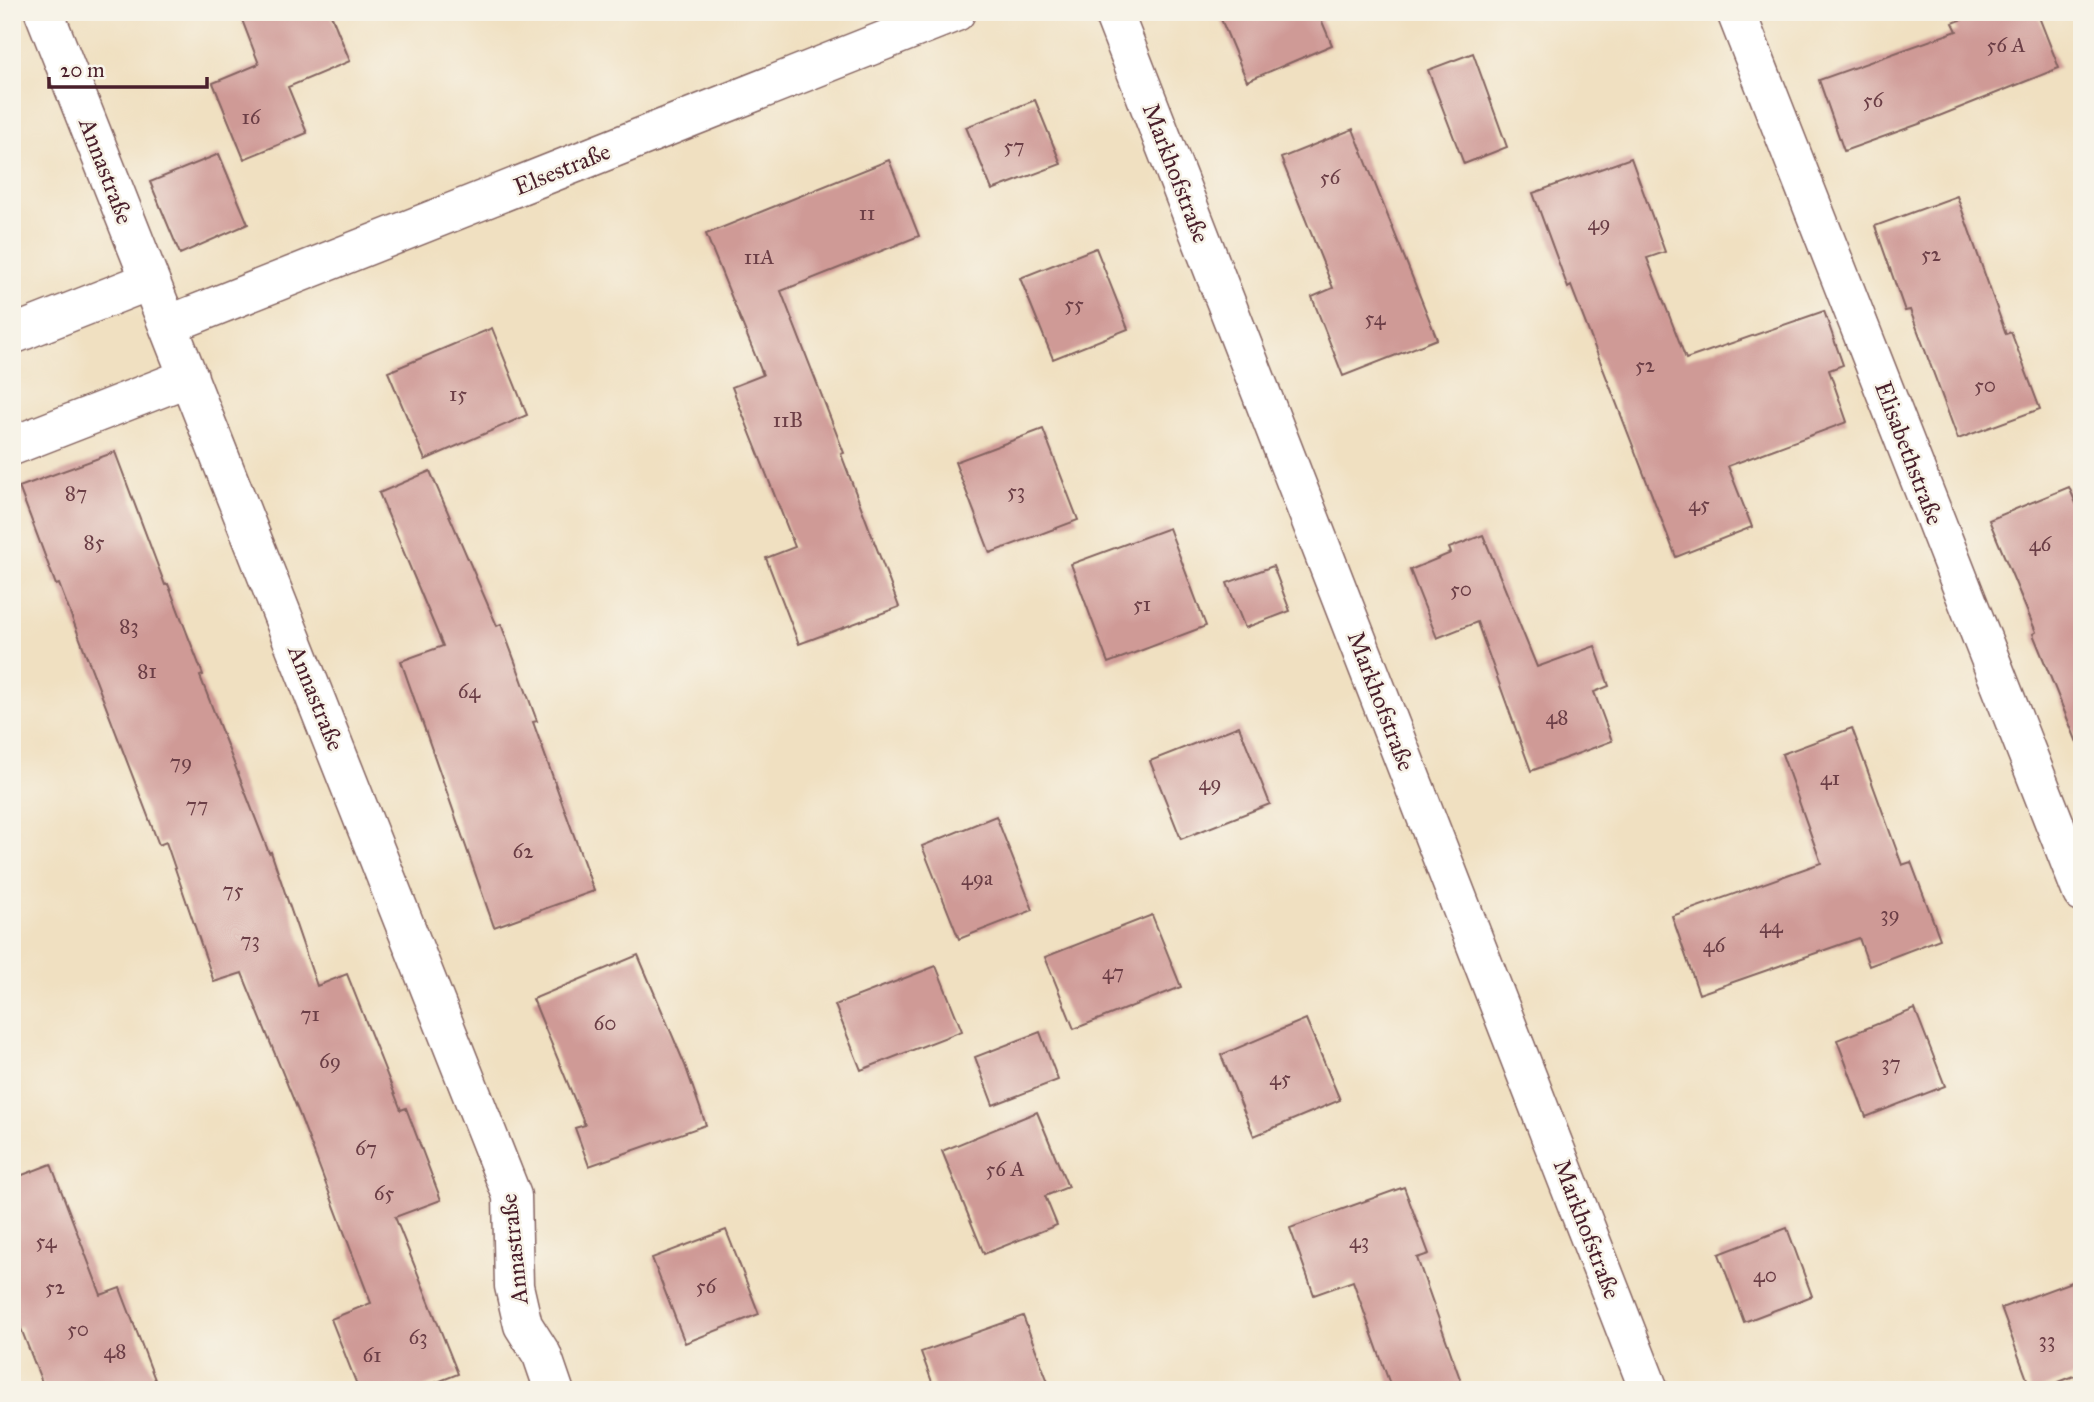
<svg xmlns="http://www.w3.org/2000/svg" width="2094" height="1402" font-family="'IM FELL Great Primer',serif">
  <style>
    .building { fill: #cf9a96 }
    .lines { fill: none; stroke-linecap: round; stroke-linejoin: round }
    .minor-casing { stroke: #846360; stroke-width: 41 }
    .minor { stroke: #fff; stroke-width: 38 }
    .labels { text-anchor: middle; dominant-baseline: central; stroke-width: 5; stroke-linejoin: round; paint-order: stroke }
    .number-label { font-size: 21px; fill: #6b3e46 }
    .street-label { font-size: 24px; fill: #4a1f2b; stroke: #f7f3e8 }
  </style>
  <rect width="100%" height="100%" fill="#f7f3e8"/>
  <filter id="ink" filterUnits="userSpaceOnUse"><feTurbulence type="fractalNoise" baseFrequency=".0143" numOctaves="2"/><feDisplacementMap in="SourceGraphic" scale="14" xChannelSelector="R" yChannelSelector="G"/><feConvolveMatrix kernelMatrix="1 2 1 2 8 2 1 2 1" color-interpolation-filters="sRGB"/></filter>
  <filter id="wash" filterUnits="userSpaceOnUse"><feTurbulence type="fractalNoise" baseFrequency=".00686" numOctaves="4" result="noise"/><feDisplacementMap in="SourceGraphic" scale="28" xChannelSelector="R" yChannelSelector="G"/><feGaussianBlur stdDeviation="1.57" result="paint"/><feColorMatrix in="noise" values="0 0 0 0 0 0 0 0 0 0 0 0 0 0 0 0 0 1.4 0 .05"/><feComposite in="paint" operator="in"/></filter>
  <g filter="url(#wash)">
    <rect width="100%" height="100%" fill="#f0e0c1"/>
    <g id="blocks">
      <path class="building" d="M 239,12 L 330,12 L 350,61 L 288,87 L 307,133 L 244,159 L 213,83 L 259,64 Z
        M 1218,12 L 1318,12 L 1332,45 L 1247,81 Z
        M 1980,12 L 2037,12 L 2059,68 L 1919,124 L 1844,151 L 1819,80 L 1957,31 L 1953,23 Z
        M 1473,53 L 1507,147 L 1464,164 L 1428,70 Z
        M 1035,100 L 1061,164 L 992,190 L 966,127 Z
        M 1353,129 L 1437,339 L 1343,376 L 1312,297 L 1333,288 L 1281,158 Z
        M 219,154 L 248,224 L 180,254 L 150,182 Z
        M 1631,158 L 1665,252 L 1647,258 L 1686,359 L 1824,311 L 1843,365 L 1829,370 L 1847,422 L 1728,466 L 1752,527 L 1676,557 L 1571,286 L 1568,288 L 1533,193 Z
        M 889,160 L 919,236 L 781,291 L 844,453 L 841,454 L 899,607 L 799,644 L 766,558 L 795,547 L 732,387 L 763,375 L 706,234 Z
        M 1957,196 L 2006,334 L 2011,332 L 2040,409 L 1958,439 L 1910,310 L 1905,311 L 1875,226 Z
        M 1096,248 L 1128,329 L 1053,359 L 1020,278 Z
        M 492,328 L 527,415 L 425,460 L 388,372 Z
        M 1043,429 L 1078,520 L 990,553 L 955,462 Z
        M 115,452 L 165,585 L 168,584 L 203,675 L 200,676 L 269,853 L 271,852 L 317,986 L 347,974 L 401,1110 L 406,1108 L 441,1200 L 395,1217 L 458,1374 L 417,1390 L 359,1390 L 331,1319 L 371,1303 L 299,1113 L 242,973 L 214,982 L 166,842 L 159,845 L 59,584 L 56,585 L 19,487 Z
        M 430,471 L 497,626 L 501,624 L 537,721 L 533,722 L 594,891 L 494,927 L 401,661 L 443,646 L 379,493 Z
        M 2069,487 L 2082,517 L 2082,750 L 2080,750 L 2033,634 L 2036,632 L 1989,520 Z
        M 1169,528 L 1206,626 L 1108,663 L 1071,564 Z
        M 1483,535 L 1537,667 L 1595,646 L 1609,686 L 1594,692 L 1612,741 L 1531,771 L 1477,622 L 1437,638 L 1410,570 L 1451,553 L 1449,548 Z
        M 1273,566 L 1290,611 L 1245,628 L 1227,583 Z
        M 1239,726 L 1270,804 L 1181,839 L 1150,761 Z
        M 1852,728 L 1902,865 L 1911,862 L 1940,939 L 1869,966 L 1859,938 L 1699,994 L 1672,916 L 1821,863 L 1782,754 Z
        M 996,816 L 1033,910 L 959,939 L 922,846 Z
        M 1152,915 L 1181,987 L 1074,1029 L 1045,957 Z
        M 638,955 L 685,1065 L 706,1125 L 589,1166 L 575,1128 L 585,1125 L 533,999 Z
        M 936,966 L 962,1031 L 861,1070 L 835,1005 Z
        M 1915,1009 L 1945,1086 L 1866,1117 L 1837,1040 Z
        M 1306,1019 L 1340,1100 L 1254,1136 L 1221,1055 Z
        M 1040,1032 L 1058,1080 L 993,1105 L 975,1057 Z
        M 1037,1112 L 1068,1187 L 1045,1196 L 1057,1225 L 984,1254 L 942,1151 Z
        M 51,1164 L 101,1295 L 120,1288 L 159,1390 L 45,1390 L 20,1326 L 12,1329 L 12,1179 Z
        M 1404,1187 L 1429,1254 L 1417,1258 L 1464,1390 L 1392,1390 L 1353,1281 L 1314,1295 L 1290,1228 Z
        M 1787,1228 L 1812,1296 L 1744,1322 L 1719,1254 Z
        M 726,1230 L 759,1314 L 685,1343 L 652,1258 Z
        M 2082,1278 L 2082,1373 L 2038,1390 L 2031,1390 L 2001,1308 Z
        M 1023,1316 L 1051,1390 L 935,1390 L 921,1352 Z"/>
    </g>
  </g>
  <g filter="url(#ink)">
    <use href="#blocks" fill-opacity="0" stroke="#846360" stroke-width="2"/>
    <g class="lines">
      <defs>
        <path id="minor" d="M 44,12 L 512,1196 L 514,1286 L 523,1325 L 542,1355 L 554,1390
          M 1113,12 L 1649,1390
          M 1736,12 L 2082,893
          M 168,325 L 956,12
          M 12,335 L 149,281
          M 12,446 L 189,377"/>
      </defs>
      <use href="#minor" class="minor-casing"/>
      <use href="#minor" class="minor"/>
    </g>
  </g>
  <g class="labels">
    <g class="number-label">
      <text x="2006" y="45">56 A</text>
      <text x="1873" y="100">56</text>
      <text x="251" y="117">16</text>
      <text x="1014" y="146">57</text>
      <text x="1330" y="177">56</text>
      <text x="867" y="213">11</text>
      <text x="1599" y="223">49</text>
      <text x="1931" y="254">52</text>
      <text x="759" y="257">11A</text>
      <text x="1074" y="304">55</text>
      <text x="1375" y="318">54</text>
      <text x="1645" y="365">52</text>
      <text x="1985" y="385">50</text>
      <text x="458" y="394">15</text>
      <text x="788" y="420">11B</text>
      <text x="1016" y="491">53</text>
      <text x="76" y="493">87</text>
      <text x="1699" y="504">45</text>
      <text x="94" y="542">85</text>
      <text x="2040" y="544">46</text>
      <text x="1461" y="589">50</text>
      <text x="1142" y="604">51</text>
      <text x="129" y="626">83</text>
      <text x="147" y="671">81</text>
      <text x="469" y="691">64</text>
      <text x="1557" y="717">48</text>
      <text x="181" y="762">79</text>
      <text x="1830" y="778">41</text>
      <text x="1210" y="783">49</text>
      <text x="197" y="805">77</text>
      <text x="523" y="851">62</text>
      <text x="977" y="878">49a</text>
      <text x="233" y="890">75</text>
      <text x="1890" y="914">39</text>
      <text x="1771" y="926">44</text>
      <text x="250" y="940">73</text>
      <text x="1714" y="945">46</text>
      <text x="1113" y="972">47</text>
      <text x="310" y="1014">71</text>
      <text x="605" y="1023">60</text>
      <text x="330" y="1061">69</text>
      <text x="1891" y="1063">37</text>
      <text x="1280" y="1078">45</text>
      <text x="366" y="1148">67</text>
      <text x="1005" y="1169">56 A</text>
      <text x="384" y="1193">65</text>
      <text x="46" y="1241">54</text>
      <text x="1359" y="1241">43</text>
      <text x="1765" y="1275">40</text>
      <text x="706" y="1286">56</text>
      <text x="55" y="1287">52</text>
      <text x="78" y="1329">50</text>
      <text x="418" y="1337">63</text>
      <text x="2047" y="1340">33</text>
      <text x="115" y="1351">48</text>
      <text x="372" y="1355">61</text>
    </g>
    <g class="street-label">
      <text transform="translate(562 169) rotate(-22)">Elsestraße</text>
      <text transform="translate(106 171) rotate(69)">Annastraße</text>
      <text transform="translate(1176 173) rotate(69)">Markhofstraße</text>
      <text transform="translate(1909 453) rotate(69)">Elisabethstraße</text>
      <text transform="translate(316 698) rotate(68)">Annastraße</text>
      <text transform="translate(1381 701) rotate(69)">Markhofstraße</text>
      <text transform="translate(1587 1229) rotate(69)">Markhofstraße</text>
      <text transform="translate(514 1249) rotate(-96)">Annastraße</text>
    </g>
  </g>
  <rect width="2094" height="1402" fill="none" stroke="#f7f3e8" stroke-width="42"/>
  <path d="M49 77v10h158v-10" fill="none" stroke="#4a1f2b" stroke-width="3.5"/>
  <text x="60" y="77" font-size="21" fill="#4a1f2b" stroke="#f7f3e8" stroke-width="5" paint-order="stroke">20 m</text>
</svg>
